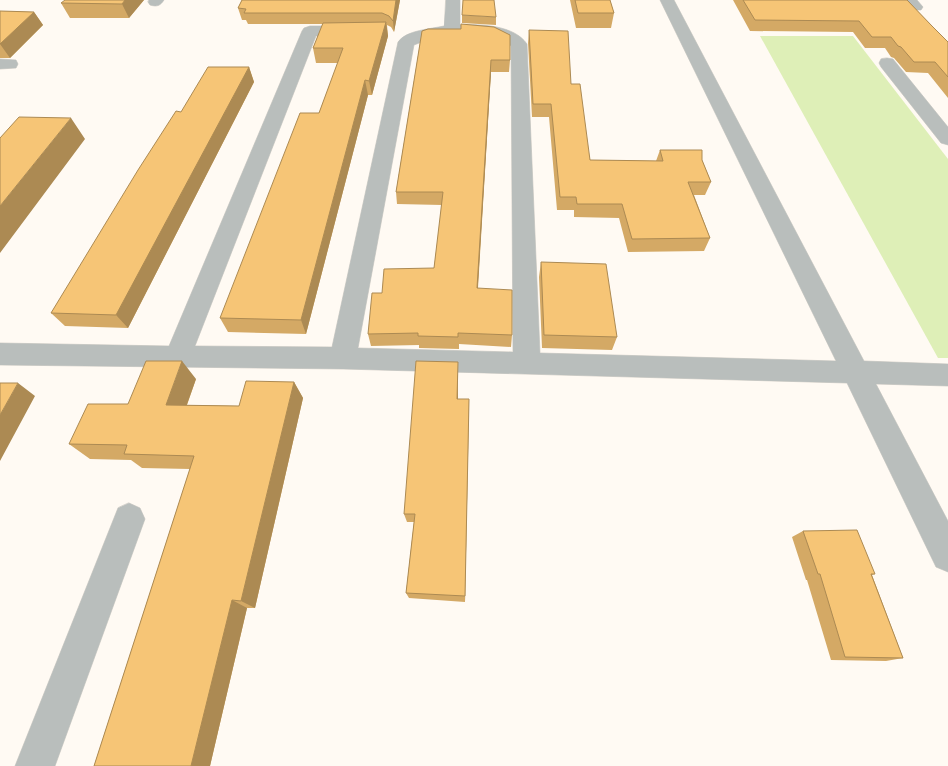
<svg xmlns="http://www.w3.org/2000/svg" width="948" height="766" font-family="Signika,sans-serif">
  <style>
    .green { fill: #deefb7 }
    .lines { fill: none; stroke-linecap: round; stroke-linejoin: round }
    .minor-casing { stroke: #d8d4cd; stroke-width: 1 }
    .minor { fill: #b9bebc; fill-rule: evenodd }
    .wall { fill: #d4a965 }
    .shaded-wall { fill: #ac8a53 }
    .building { fill: #f6c576; stroke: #ac8a53 }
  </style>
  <rect width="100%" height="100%" fill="#fffaf3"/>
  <path class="green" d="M 760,36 L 853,36 L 948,159 L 948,358 L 938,358 Z"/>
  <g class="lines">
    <defs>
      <path id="minor" d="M 149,0 L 164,0 C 160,6 157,7 150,5 L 148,2 Z
        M 446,0 L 460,0 L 460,25 C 481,24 514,25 527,44 L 540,353 L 836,361 L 660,0 L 674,0 L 864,361 L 948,364 L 948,386 L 876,384 L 948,521 L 948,572 L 936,567 L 847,383 L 343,369 L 0,365 L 0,343 L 169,346 L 302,31 L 304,28 L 310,26 L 356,26 L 362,28 L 364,31 L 362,34 L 316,36 L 195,346 L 332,347 L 398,42 C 406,30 431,29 444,26 ZM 464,34 C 481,35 497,35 511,46 L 513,352 L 358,348 L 414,45 L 432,38 Z
        M 901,0 L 917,0 L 923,7 L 921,10 L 911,10 Z
        M 887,58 L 893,59 L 948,127 L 948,145 L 941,143 L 881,67 L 879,63 L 881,59 Z
        M 0,59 L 16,60 L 18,64 L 16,68 L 0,69 Z
        M 129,503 L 140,508 L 145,519 L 55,766 L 15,766 L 118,508 Z"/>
    </defs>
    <use href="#minor" class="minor-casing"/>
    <use href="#minor" class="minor"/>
  </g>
  <path class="wall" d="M 144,0 L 129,18 L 70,18 L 61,3 Z
    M 242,0 L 400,0 L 394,32 L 391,27 L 387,25 L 388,36 L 372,95 L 368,95 L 306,334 L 228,332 L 220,318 L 319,113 L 338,63 L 316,63 L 313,48 L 323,24 L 248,24 L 246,20 L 242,20 L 238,8 Z
    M 570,0 L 610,0 L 614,13 L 611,28 L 576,28 Z
    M 733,0 L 907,0 L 932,26 L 948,42 L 948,98 L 928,73 L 906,72 L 894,58 L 891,57 L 885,48 L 865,48 L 853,32 L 750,31 Z
    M 0,11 L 34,12 L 43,25 L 10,58 L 0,58 Z
    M 462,15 L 496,17 L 496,25 L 462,23 Z
    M 529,30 L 571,84 L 590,160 L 656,161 L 660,150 L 702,160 L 711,182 L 705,195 L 694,195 L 710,238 L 704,251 L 628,252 L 619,218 L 574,217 L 574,210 L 557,210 L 549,117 L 532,117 L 528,43 Z
    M 422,31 L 510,60 L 509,72 L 491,72 L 478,288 L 512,335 L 511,347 L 459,344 L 459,349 L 419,348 L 419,345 L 371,346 L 368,334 L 382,293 L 434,268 L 442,205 L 397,204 L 396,192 Z
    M 249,67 L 254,82 L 128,328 L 65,326 L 51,313 L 181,112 Z
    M 541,262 L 617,337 L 612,350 L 542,348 L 539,277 Z
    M 458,374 L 458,399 L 469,399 L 465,602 L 409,598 L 406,593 L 414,522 L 407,522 L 404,514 Z
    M 196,379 L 187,405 L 239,406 L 294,382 L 303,398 L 255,608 L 247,608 L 210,766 L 94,766 L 190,469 L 142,468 L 131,460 L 90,459 L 69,444 L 128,404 Z
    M 803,531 L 875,574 L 872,575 L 903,658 L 886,661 L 831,660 L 807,580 L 806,580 L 792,537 Z"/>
  <path class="shaded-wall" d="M 125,0 L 144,0 L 129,18 L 122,4 Z
    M 396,0 L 400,0 L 394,32 L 393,21 Z
    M 34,12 L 43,25 L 10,58 L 0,44 Z
    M 386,22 L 388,36 L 372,95 L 369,81 Z
    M 491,60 L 491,72 L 477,300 L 477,288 Z
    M 249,67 L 254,82 L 128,328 L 116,315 Z
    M 365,80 L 368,95 L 306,334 L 301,320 Z
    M 71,118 L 85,139 L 0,253 L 0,206 Z
    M 182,361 L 196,379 L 181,421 L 166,405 Z
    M 458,362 L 458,410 L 457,399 Z
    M 294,382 L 303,398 L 255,608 L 241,601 Z
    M 18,383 L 35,396 L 0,461 L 0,415 Z
    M 469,399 L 469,410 L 465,602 L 465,596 Z
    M 232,600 L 247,608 L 210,766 L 191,766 Z"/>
  <path class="building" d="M 65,0 L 125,0 L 122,4 L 61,3 Z
    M 242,0 L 396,0 L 393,21 L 389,16 L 382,13 L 244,13 L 246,9 L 238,8 Z
    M 463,0 L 494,0 L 496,17 L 462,15 Z
    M 575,0 L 610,0 L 614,13 L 578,13 Z
    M 743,0 L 907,0 L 932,26 L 948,42 L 948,77 L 935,62 L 914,62 L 901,47 L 898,46 L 891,37 L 872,37 L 859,21 L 755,20 Z
    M 0,11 L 34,12 L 0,44 Z
    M 386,22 L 369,81 L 365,80 L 301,320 L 220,318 L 300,113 L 319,113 L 343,48 L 313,48 L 323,23 Z
    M 461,24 L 494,27 L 510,35 L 510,60 L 491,60 L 477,288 L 512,290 L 512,335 L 458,333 L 458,337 L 418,336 L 418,333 L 368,334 L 372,293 L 382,293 L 384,269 L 434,268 L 443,192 L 396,192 L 422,31 L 428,29 L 461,29 Z
    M 529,30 L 568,31 L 571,84 L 580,84 L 590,160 L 663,161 L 660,150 L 702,150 L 702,160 L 711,182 L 688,182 L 710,238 L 632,239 L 622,204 L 577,204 L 576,197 L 560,197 L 551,104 L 533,104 Z
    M 208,67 L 249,67 L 116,315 L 51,313 L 138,170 L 176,111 L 181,112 Z
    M 19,117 L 71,118 L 0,206 L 0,138 Z
    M 541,262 L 606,264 L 617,337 L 544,335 Z
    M 146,361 L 182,361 L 166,405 L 239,406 L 246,381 L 294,382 L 241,601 L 232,600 L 191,766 L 94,766 L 194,456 L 124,454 L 127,445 L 69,444 L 88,404 L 128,404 Z
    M 416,361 L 458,362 L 457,399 L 469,399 L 465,596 L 406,593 L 415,514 L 404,514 Z
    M 0,383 L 18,383 L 0,415 Z
    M 857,530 L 875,574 L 871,574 L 903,658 L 845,657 L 820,574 L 818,574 L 803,531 Z"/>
</svg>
